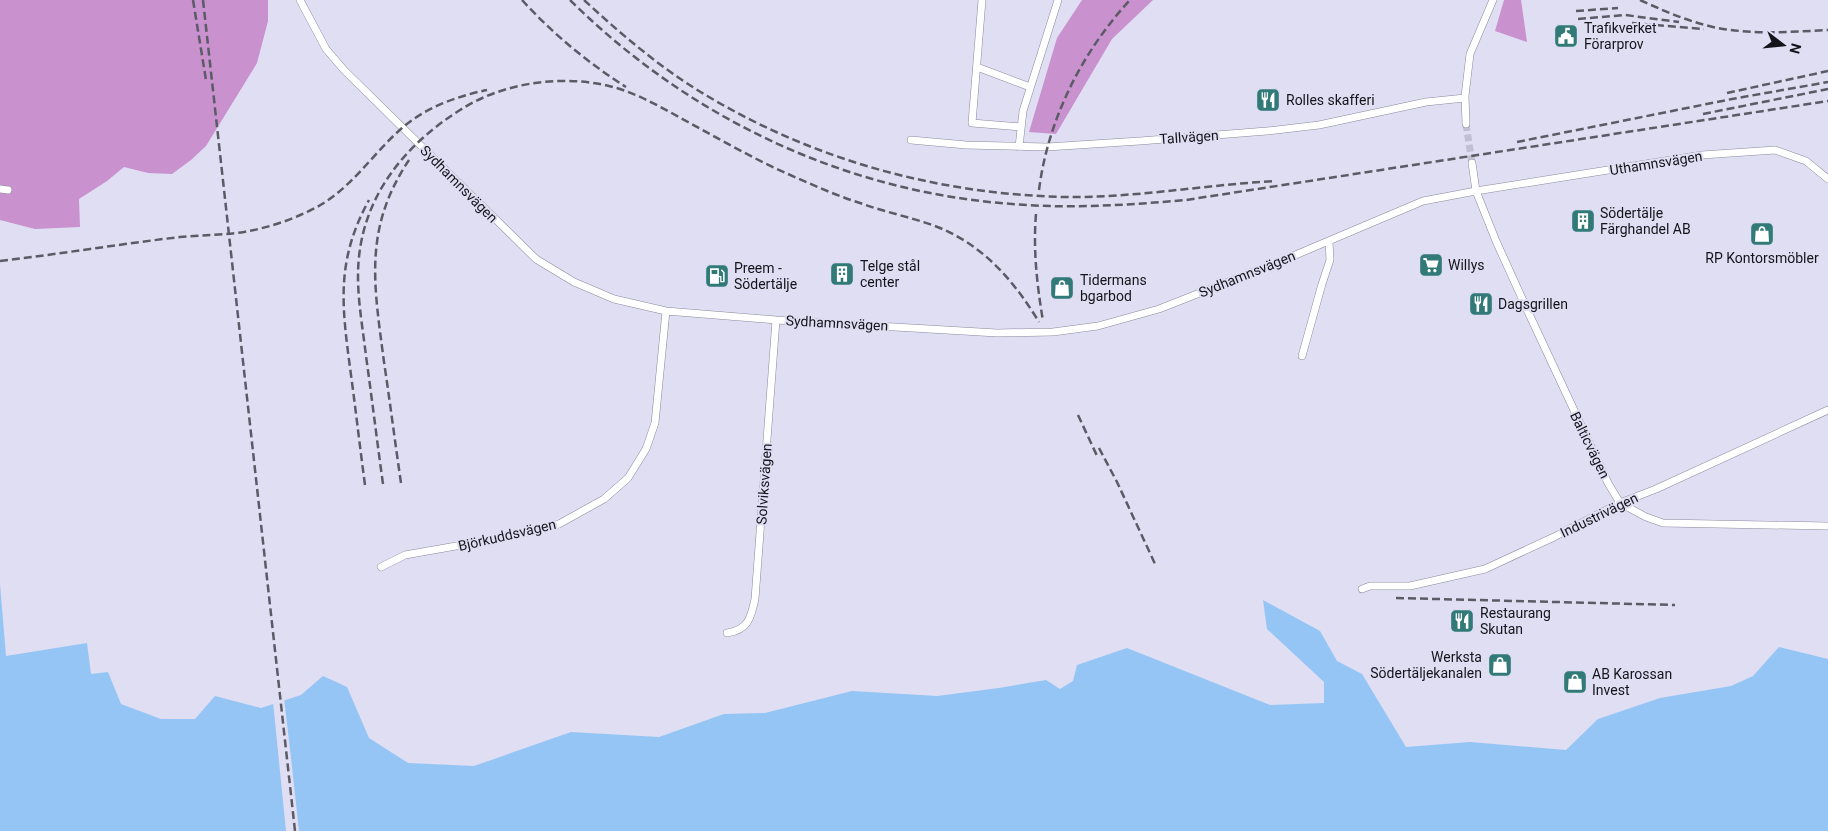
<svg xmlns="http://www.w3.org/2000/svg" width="1828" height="831" font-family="Roboto,sans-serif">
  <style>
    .forest { fill: #c991ce }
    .water { fill: #95c5f5 }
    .pier { fill: #dfdef3 }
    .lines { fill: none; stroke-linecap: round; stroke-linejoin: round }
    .street-tunnel { stroke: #c1c0d3; stroke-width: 7; stroke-dasharray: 7 3.5; stroke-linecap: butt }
    .street-casing { stroke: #89899c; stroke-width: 8 }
    .street { stroke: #fff; stroke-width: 7 }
    .rail { stroke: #5b5b66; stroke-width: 2.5; stroke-dasharray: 8 4; stroke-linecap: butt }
    .labels { text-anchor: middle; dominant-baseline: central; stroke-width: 4; stroke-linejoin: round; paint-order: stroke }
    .poi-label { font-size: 14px; fill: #14141b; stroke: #dfdef3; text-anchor: start }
    .street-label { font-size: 14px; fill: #14141b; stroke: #dfdef3 }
  </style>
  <rect width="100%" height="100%" fill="#dfdef3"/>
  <path class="forest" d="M 0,0 L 268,0 L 268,21 L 257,63 L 206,146 L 191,160 L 172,174 L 148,173 L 124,167 L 107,181 L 79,199 L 80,227 L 35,229 L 0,220 Z
    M 1082,0 L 1153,0 L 1112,39 L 1056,134 L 1029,132 L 1057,38 Z
    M 1504,0 L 1521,0 L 1527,42 L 1495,31 Z"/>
  <path class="water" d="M 0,584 L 6,656 L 87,643 L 91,674 L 108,672 L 121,704 L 161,719 L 195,719 L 215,696 L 261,708 L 301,695 L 323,676 L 347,687 L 369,738 L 408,763 L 474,766 L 571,732 L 659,737 L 724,714 L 765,713 L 852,691 L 937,696 L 999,688 L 1046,680 L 1060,689 L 1073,681 L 1077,665 L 1127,648 L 1270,705 L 1324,703 L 1324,682 L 1267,629 L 1263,600 L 1320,631 L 1337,661 L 1362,674 L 1406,747 L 1470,742 L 1566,750 L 1598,719 L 1660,698 L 1731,686 L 1753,676 L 1779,647 L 1828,659 L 1828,831 L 0,831 Z"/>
  <path class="pier" d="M 284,698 L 291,758 L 299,831 L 286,831 L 273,702 Z"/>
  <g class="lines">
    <path class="street-tunnel" d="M 1466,124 L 1472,163"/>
    <defs>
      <path id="street" d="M 300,0 L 326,49 L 344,70 L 536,259 L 574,282 L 614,299 L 666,311 L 776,320 L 997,333 L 1053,332 L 1098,326 L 1159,309 L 1286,259 L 1423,201 L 1476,191 L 1702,155 L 1775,150 L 1806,161 L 1828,179
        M 982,0 L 972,123 L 1021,127
        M 977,67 L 1030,87
        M 1466,124 L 1465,96 L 1470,54 L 1493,0
        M 911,140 L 966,145 L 1047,147 L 1140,141 L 1267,131 L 1319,125 L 1426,102 L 1465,98
        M 1019,147 L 1023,111 L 1058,0
        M 1472,163 L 1476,191 L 1496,241 L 1530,316 L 1608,483 L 1620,503 L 1646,517 L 1663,523 L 1828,526
        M 0,189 L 8,190
        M 1302,356 L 1322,284 L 1330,260 L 1329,241
        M 381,567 L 405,555 L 513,536 L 559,524 L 604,499 L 628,478 L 646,449 L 655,423 L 666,311
        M 1362,589 L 1370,586 L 1410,586 L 1485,569 L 1554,537 L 1620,503 L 1656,489 L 1828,410
        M 727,633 C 748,630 751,618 755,599 L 776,320"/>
    </defs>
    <use href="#street" class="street-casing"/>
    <use href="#street" class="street"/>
    <path class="rail" d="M 193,0 L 206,80
      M 203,0 L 295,831
      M 522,0 C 552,33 588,63 626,87
      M 570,0 C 689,118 845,192 1012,204 C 1070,209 1128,205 1186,200 L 1828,101
      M 584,0 C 623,36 663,70 709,97 C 817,161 939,194 1064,197 C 1134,198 1204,185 1275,181
      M 1640,0 C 1664,11 1687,21 1713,27 C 1751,35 1789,32 1828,30
      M 1576,11 L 1618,8
      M 1578,19 L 1625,15 L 1679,22
      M 1632,23 L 1704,29
      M 1727,93 L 1828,71
      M 1703,114 L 1828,89
      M 1517,142 L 1732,99 L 1828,82
      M 1039,190 C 1048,119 1082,52 1130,0
      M 1036,214 C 1033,250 1037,285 1043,321
      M 0,261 C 60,254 120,244 180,237 C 202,235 223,235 244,232 C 266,228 289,221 309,211 C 350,192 369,157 402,128 C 425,108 457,96 487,90
      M 1078,415 L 1098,458
      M 1099,448 L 1117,482 L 1156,566
      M 401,483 C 395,442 390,402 384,362 C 374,285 363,229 409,160
      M 383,484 C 377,441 372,399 366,356 C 363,330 358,303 358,276 C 358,203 400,148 460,110 C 505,81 569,73 620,89 C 644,97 666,110 688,122 C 721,140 754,159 788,174 C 813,185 837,196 863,204 C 888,213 915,218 940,228 C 985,247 1014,281 1039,322
      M 365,485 C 360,448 356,412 351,375 C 342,307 335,262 369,200
      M 1396,598 L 1675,605"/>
  </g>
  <defs>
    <symbol id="civic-square" viewBox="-11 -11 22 22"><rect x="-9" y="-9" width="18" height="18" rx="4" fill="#317a78" stroke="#dfdef3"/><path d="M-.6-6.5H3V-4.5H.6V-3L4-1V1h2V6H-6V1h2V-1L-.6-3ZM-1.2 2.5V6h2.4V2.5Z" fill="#fff"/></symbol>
    <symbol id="restaurant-square" viewBox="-11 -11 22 22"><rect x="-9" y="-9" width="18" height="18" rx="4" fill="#317a78" stroke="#dfdef3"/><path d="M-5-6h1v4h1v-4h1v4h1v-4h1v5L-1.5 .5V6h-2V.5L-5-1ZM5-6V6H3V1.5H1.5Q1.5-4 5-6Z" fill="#fff"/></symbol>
    <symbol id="building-square" viewBox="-11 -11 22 22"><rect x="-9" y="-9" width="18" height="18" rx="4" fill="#317a78" stroke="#dfdef3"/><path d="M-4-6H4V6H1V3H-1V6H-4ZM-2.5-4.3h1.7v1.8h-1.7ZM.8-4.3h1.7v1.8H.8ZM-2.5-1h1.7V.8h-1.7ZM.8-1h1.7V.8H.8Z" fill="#fff"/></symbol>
    <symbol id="shop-square" viewBox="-11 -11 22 22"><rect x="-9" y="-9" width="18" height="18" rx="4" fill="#317a78" stroke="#dfdef3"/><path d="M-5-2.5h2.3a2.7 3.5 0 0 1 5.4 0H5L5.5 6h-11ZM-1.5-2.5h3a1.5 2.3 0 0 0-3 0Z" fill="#fff"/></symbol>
    <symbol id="supermarket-square" viewBox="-11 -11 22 22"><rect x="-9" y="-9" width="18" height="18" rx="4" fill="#317a78" stroke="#dfdef3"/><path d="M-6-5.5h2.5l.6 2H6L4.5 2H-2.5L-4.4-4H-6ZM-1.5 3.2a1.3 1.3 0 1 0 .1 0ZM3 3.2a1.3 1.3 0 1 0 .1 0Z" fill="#fff"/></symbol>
    <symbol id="fuel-square" viewBox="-11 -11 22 22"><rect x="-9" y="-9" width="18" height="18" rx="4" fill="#317a78" stroke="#dfdef3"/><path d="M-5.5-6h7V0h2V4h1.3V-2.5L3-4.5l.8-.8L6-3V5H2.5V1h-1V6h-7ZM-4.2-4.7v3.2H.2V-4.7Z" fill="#fff"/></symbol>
  </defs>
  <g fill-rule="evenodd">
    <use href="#civic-square" x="1552" y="22" width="28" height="28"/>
    <use href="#restaurant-square" x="1254" y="86" width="28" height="28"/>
    <use href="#building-square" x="1569" y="207" width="28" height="28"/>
    <use href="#shop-square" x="1748" y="220" width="28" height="28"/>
    <use href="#supermarket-square" x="1417" y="251" width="28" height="28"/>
    <use href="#building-square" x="828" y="260" width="28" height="28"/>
    <use href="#fuel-square" x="703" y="262" width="28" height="28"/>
    <use href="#shop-square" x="1048" y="274" width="28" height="28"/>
    <use href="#restaurant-square" x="1467" y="290" width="28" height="28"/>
    <use href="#restaurant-square" x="1448" y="607" width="28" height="28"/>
    <use href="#shop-square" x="1486" y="651" width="28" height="28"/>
    <use href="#shop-square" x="1561" y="668" width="28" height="28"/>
  </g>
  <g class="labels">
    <g class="poi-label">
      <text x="1584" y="28">Trafikverket<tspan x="1584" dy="16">Förarprov</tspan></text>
      <text x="1286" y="100">Rolles skafferi</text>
      <text x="1600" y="213">Södertälje<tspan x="1600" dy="16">Färghandel AB</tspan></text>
      <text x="1762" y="258" text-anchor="middle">RP Kontorsmöbler</text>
      <text x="1448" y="265">Willys</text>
      <text x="860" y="266">Telge stål<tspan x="860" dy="16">center</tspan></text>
      <text x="734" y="268">Preem -<tspan x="734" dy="16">Södertälje</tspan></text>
      <text x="1080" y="280">Tidermans<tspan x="1080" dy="16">bgarbod</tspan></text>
      <text x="1498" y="304">Dagsgrillen</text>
      <text x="1480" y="613">Restaurang<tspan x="1480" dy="16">Skutan</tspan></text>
      <text x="1482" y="657" text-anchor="end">Werksta<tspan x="1482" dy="16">Södertäljekanalen</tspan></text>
      <text x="1592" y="674">AB Karossan<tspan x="1592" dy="16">Invest</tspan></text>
    </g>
    <g class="street-label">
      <text transform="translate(1189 137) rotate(-4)">Tallvägen</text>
      <text transform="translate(1656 163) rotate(-9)">Uthamnsvägen</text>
      <text transform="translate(459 184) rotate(45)">Sydhamnsvägen</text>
      <text transform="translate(1247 274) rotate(-22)">Sydhamnsvägen</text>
      <text transform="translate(837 323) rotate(3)">Sydhamnsvägen</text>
      <text transform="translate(1590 445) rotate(64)">Balticvägen</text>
      <text transform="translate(764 484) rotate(-86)">Solviksvägen</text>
      <text transform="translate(1599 515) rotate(-26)">Industrivägen</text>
      <text transform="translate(507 535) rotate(-13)">Björkuddsvägen</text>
    </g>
  </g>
  <g transform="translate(1783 45) rotate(106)" stroke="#dfdef3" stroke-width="4" paint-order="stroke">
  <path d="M0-4L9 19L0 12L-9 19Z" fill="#14141b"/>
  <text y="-8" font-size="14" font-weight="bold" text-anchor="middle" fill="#14141b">N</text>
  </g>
</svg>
